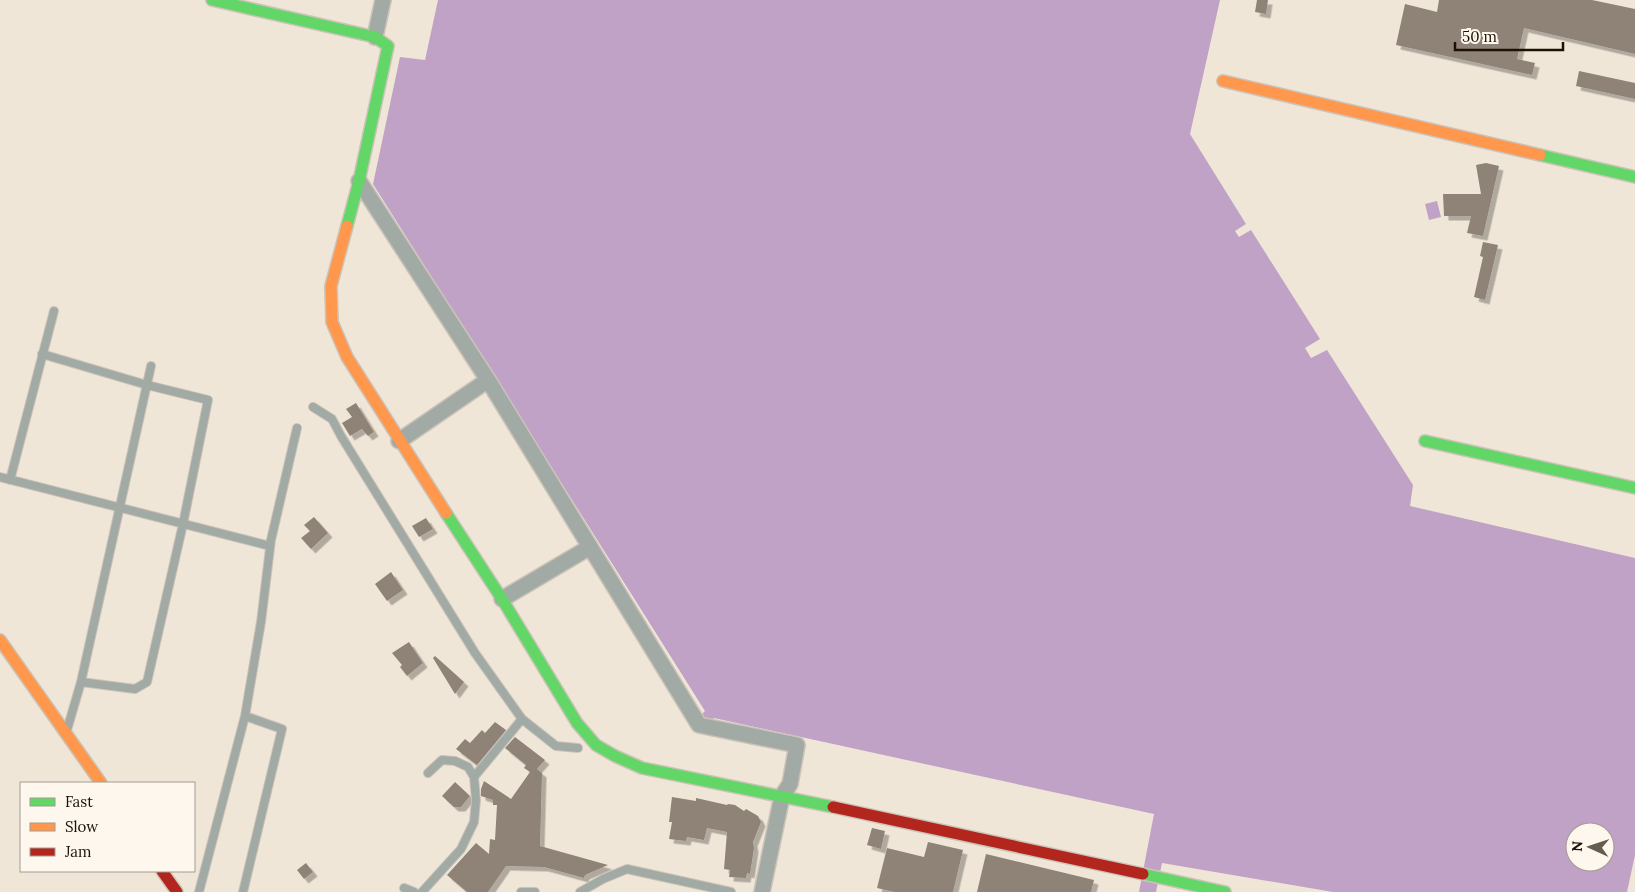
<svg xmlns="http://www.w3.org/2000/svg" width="1635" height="892" font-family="Lora,serif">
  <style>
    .water { fill: #c0a2c6; fill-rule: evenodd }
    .building { fill: #8f8378; filter: url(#shadow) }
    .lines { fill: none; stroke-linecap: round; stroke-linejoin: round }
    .lane-casing { stroke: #ccc3b8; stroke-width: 10 }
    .street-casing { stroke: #ccc3b8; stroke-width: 18 }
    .fast-casing { stroke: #ccc3b8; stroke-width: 14 }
    .slow-casing { stroke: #ccc3b8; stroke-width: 14 }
    .jam-casing { stroke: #ccc3b8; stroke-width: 14 }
    .lane { stroke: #a2aaa5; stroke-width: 8 }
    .street { stroke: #a2aaa5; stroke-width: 15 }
    .fast { stroke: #63d668; stroke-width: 11 }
    .slow { stroke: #ff974d; stroke-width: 11 }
    .jam { stroke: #b3261e; stroke-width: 11 }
  </style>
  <defs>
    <filter id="shadow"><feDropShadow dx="4.5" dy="4.5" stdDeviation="0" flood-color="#0004"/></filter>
  </defs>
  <rect width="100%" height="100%" fill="#f0e6d8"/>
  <path class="water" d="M 438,0 L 1220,0 L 1190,134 L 1246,224 L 1235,231 L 1239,237 L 1251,230 L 1320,339 L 1305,348 L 1311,358 L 1327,350 L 1413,485 L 1410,506 L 1635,558 L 1635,855 L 1627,892 L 1333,892 L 1162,863 L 1156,892 L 1139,892 L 1154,814 L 714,718 L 708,723 L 702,714 L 705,711 L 373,184 L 400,57 L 425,60 ZM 1575,832 L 1605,832 L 1605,862 L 1575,862 Z
    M 1437,201 L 1441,217 L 1429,220 L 1425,204 Z"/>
  <path class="building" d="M 1257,0 L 1268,0 L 1266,14 L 1255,12 Z
    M 1439,0 L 1592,0 L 1635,9 L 1635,54 L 1524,28 L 1517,59 L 1535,63 L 1532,75 L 1396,45 L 1405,4 L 1437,12 Z
    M 1579,71 L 1635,83 L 1635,99 L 1576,86 Z
    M 1486,163 L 1499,166 L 1483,236 L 1467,233 L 1471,216 L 1444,216 L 1443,194 L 1481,194 L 1476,165 Z
    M 1483,242 L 1498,245 L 1485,300 L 1474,297 L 1483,257 L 1480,256 Z
    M 356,403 L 374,432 L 368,436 L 362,429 L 350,436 L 342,423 L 352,417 L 346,409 Z
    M 314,517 L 328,533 L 311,549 L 301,538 L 310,531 L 304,525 Z
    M 426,518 L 433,529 L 419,537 L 412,526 Z
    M 391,572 L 403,590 L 387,601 L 375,584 Z
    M 409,642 L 423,663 L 407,676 L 400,667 L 402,665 L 392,653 Z
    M 435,656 L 464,682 L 455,694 L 433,658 Z
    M 495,722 L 506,730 L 477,765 L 456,749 L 465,739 L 470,743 L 482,730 L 485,733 Z
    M 515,737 L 545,760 L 537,769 L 542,773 L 540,846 L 608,865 L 585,875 L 584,878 L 544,867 L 506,866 L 488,892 L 467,892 L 447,875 L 476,843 L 489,854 L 490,839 L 495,840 L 497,805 L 493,805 L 493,800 L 481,796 L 481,789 L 484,781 L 511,799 L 530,772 L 524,768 L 526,765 L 505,748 Z
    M 455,782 L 470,796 L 461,807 L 454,807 L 442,796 Z
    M 672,797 L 696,801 L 696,798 L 727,805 L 728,804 L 735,805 L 744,811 L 746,809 L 758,816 L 761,822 L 753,842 L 754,848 L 750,874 L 747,873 L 746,878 L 729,877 L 730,870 L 724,869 L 727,832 L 707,828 L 704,840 L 687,837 L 686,841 L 669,839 L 672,822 L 669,822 Z
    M 872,828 L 885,831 L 881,849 L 867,845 Z
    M 928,842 L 963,850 L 953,892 L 894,892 L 877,888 L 887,848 L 924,857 Z
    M 986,854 L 1094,880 L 1091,892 L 977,892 Z
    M 306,863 L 313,872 L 304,879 L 297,870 Z"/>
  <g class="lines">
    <defs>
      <path id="lane" d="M 42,354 L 147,385 L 208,400 L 183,524 L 147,682 L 135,689 L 81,682
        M 313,407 L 332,419 L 341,436 L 475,653 L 522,719 L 556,746 L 578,748
        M 0,477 L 270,546
        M 10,480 L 54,311
        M 67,730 L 81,682 L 151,366
        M 474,777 L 522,719
        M 404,888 L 414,892
        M 199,892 L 245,716 L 261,622 L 271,540 L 297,428
        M 243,892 L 282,729 L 245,716
        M 422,892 L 461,849 L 474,822 L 476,800 L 474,777 L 468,767 L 455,761 L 442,760 L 428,773
        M 521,892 L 535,892
        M 580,892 L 603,879 L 627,869 L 731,892"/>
      <path id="street" d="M 375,37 L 383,0
        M 359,181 L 488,380 L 699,725 L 797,745 L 790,784 L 782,796 L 762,892
        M 399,441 L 488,380
        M 502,599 L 590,547"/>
      <path id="fast" d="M 212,0 L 375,37 L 388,46 L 359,181 L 347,226
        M 1540,155 L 1635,177
        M 1425,441 L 1635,488
        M 446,513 L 502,599 L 577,723 L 596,745 L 615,756 L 642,768 L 833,807
        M 1143,874 L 1225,892"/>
      <path id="slow" d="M 1223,81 L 1540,155
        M 347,226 L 331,286 L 332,322 L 347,357 L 446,513
        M 0,640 L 101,783"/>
      <path id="jam" d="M 833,807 L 1143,874
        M 162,871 L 177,892"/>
    </defs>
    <use href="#lane" class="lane-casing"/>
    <use href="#street" class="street-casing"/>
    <use href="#fast" class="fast-casing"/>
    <use href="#slow" class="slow-casing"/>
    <use href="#jam" class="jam-casing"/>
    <use href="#lane" class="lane"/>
    <use href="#street" class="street"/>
    <use href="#fast" class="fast"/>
    <use href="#slow" class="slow"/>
    <use href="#jam" class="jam"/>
  </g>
  <rect x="20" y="782" width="175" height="90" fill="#fdf7ee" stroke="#a39b90"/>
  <rect x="30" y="798" width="25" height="8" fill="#63d668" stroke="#a39b90"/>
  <text x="65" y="807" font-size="15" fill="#1c1103">Fast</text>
  <rect x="30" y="823" width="25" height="8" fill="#ff974d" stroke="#a39b90"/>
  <text x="65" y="832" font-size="15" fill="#1c1103">Slow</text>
  <rect x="30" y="848" width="25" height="8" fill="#b3261e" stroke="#a39b90"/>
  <text x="65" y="857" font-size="15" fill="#1c1103">Jam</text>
  <g transform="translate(1590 847) rotate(273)"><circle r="24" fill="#fdf7ee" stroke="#a39b90"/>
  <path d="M0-4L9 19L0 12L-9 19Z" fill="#665c4e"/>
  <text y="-8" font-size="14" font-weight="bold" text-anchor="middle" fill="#1c1103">N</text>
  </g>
  <path d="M1455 42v8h108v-8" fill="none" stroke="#1c1103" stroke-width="2.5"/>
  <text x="1462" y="42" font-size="15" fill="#1c1103" stroke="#fdf7ee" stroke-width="4" paint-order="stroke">50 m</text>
</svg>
